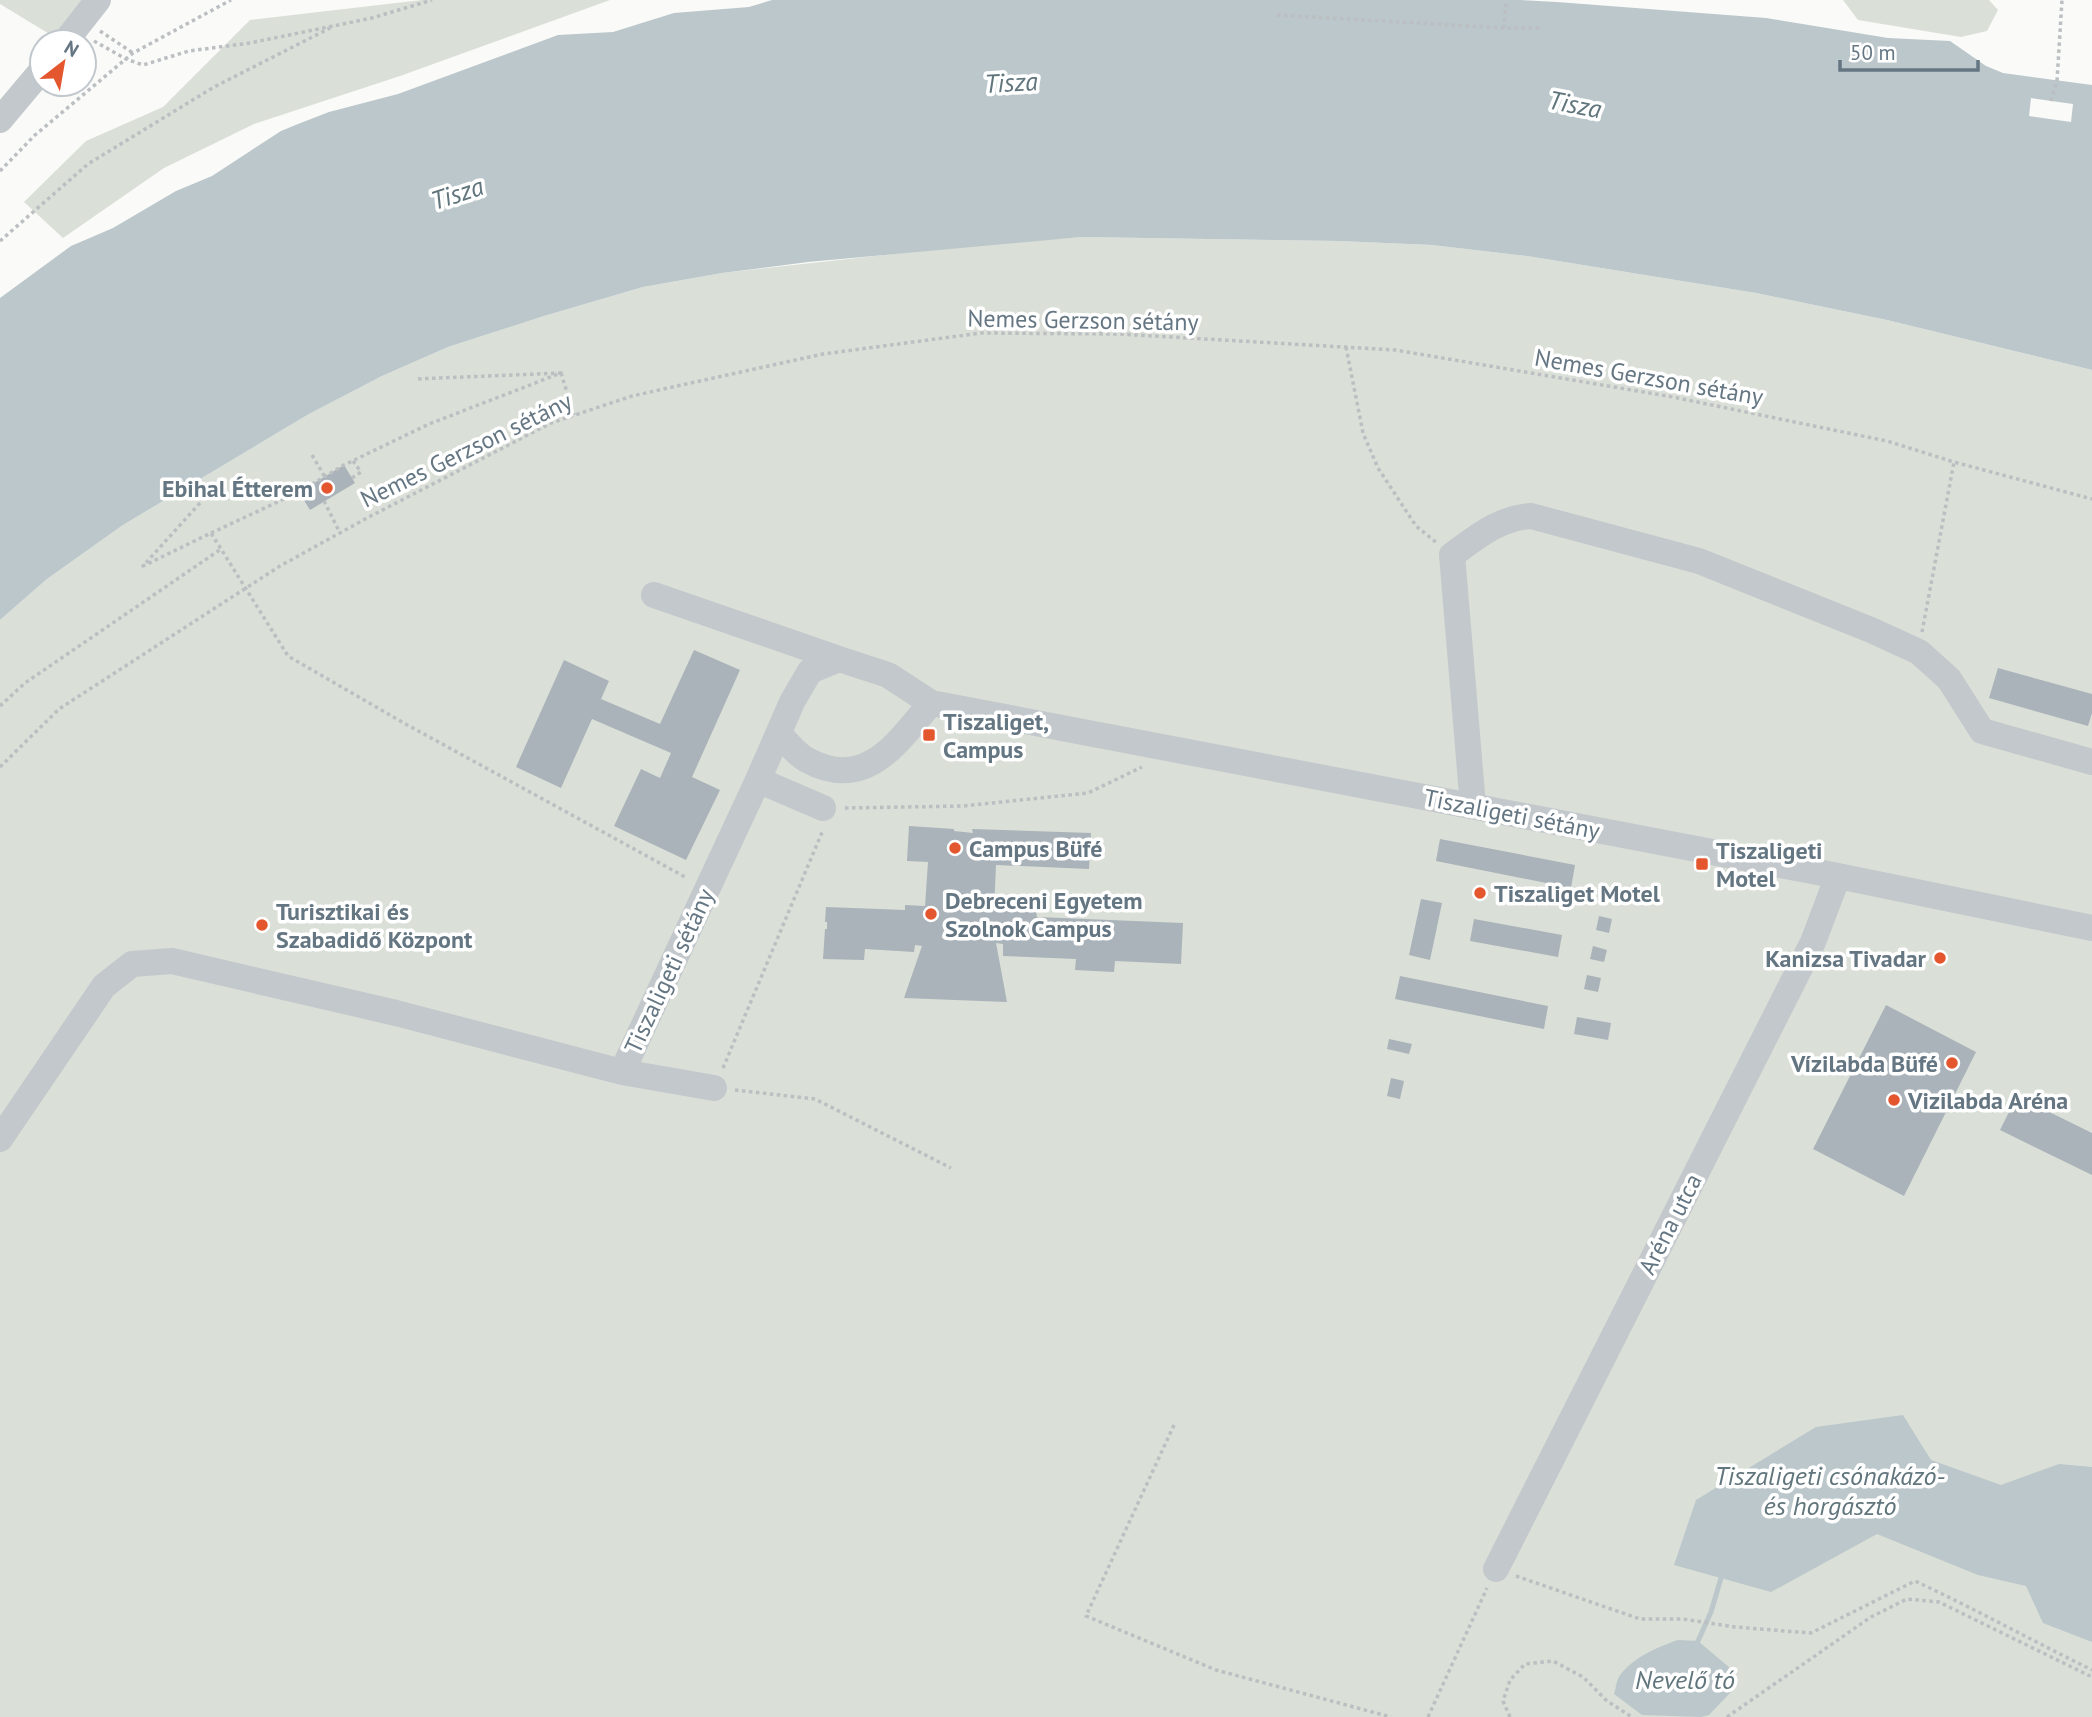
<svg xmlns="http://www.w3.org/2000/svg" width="2092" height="1717" font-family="'PT Sans',sans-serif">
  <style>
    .green { fill: #dadfd7 }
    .water { fill: #bbc7cb }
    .pier { fill: #fafaf8 }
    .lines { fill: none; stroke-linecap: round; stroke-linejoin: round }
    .stream { stroke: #bbc7cb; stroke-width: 5 }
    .building { fill: #aab3b9 }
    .path { stroke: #bbbfc2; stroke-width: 3.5; stroke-dasharray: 3.5 3.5; stroke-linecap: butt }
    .minor { stroke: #c3c8cc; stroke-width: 26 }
    .poi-dot { fill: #e4572e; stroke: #fff; stroke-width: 2.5 }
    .labels { text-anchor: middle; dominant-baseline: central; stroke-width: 7; stroke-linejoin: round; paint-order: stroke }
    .street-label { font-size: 24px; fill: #657683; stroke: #fff }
    .poi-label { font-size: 24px; font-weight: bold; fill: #657683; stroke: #fff; text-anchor: start }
    .water-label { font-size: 26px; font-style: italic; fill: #60757c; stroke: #fff }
  </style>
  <rect width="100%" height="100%" fill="#fafaf8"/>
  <path class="green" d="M 0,0 L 86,0 L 56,38 L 0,4 Z
    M 422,0 L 610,0 L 400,76 L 254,124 L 164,168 L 63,238 L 24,202 L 86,141 L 163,107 L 250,20 Z
    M 1843,0 L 1989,0 L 1998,10 L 1987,31 L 1961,37 L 1858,20 Z
    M 1081,237 L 1339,241 L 1432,245 L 1527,256 L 1756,293 L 1887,320 L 2092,370 L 2092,1717 L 0,1717 L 0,620 L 47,579 L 123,525 L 309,414 L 382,376 L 448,347 L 544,316 L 643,287 L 722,273 L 974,245 Z"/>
  <path class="water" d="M 772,0 L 1520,0 L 1557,2 L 1766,18 L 1888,38 L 1950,41 L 1986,66 L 2003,73 L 2092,85 L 2092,370 L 1887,320 L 1756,293 L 1527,256 L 1432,245 L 1339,241 L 1081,237 L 808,262 L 722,273 L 643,287 L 544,316 L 448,347 L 382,376 L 309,414 L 123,525 L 47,579 L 0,620 L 0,298 L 71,246 L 113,228 L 176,191 L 212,176 L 281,131 L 298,124 L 329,112 L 398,94 L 558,35 L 613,32 L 674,13 L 749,7 Z
    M 1903,1415 L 1931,1460 L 2001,1485 L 2059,1464 L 2092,1467 L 2092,1642 L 2043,1623 L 2026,1586 L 1978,1575 L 1877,1534 L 1771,1592 L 1674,1565 L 1696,1500 L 1816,1427 Z
    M 1678,1640 L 1698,1641 L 1730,1668 L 1731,1692 L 1709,1715 L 1701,1717 L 1642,1715 L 1614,1694 C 1616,1689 1616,1682 1619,1677 C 1631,1658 1658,1647 1678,1640 Z"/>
  <path class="pier" d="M 2031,98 L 2073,104 L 2071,122 L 2029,116 Z"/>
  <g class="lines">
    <path class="stream" d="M 1698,1641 L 1711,1612 L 1721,1578"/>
  </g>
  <path class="building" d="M 344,465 L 355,483 L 310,510 L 299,492 Z
    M 694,650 L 740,670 L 692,777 L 720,790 L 686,860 L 614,826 L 641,769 L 660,778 L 671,753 L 592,719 L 561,788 L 516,767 L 564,660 L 609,681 L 601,699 L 660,724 Z
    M 1998,668 L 2092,694 L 2092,713 L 2088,726 L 1989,698 Z
    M 909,826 L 954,829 L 954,831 L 973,833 L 972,829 L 1091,833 L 1089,869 L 996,865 L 994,910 L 1036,911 L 1037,917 L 1183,923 L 1181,964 L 1115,961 L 1114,972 L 1075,970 L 1076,959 L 1003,956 L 1003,944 L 996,943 L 1007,1002 L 904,998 L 922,946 L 915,945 L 914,952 L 865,949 L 864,960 L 823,959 L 825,929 L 827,929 L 827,922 L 825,922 L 826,907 L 905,910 L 905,905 L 925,906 L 928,862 L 907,861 Z
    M 1440,839 L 1575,865 L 1571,888 L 1436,861 Z
    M 1604,887 L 1617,890 L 1615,902 L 1601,900 Z
    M 1421,899 L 1442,903 L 1430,960 L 1409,955 Z
    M 1599,916 L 1612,919 L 1609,933 L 1596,930 Z
    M 1474,919 L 1562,935 L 1558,957 L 1470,941 Z
    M 1593,946 L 1607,950 L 1604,962 L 1590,959 Z
    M 1587,975 L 1601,978 L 1598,992 L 1584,989 Z
    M 1400,976 L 1548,1006 L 1544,1029 L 1395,999 Z
    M 1886,1005 L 1976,1052 L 1904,1196 L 1813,1149 Z
    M 1577,1017 L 1611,1023 L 1608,1040 L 1574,1034 Z
    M 1389,1039 L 1412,1044 L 1409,1054 L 1387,1049 Z
    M 1391,1078 L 1404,1081 L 1400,1099 L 1387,1096 Z
    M 2025,1100 L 2092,1133 L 2092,1175 L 2000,1130 L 2012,1106 L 2016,1102 Z"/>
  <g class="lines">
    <path class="path" d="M 1277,15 L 1504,28 L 1540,28
      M 1504,28 L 1506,0
      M 100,31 L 133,53
      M 94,41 L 126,59 L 143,65 L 189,51 L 250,43 L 372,18 L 432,0
      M 2051,101 L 2057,81 L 2062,0
      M 0,171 L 35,135 L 133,53 L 231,0
      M 0,241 L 88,164 L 214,87 L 334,26
      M 1346,347 L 1363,433 L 1378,468 L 1416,526 L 1437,543
      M 561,373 L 574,415
      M 312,455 L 325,477
      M 352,478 L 361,472 L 353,461
      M 324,501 L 340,533
      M 200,503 L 143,566 L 211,533 L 288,656 L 402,722 L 687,878
      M 211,533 L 299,492 L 344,465 L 429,424 L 561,373 L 415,379
      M 1922,632 L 1954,462
      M 0,706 L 25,683 L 221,549
      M 0,767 L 59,709 L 280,566 L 367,518 L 551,423 L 632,396 L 823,354 L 981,333 L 1119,334 L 1395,350 L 1673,397 L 1887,441 L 1954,462 L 2092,499
      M 845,808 L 963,806 L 1088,793 L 1142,767
      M 723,1068 L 823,830
      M 735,1090 L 815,1099 L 951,1168
      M 1174,1425 L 1086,1616 L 1216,1670 L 1391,1717
      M 1516,1576 L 1640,1619 L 1683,1619 L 1735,1627 L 1811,1633 L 1915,1581 C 1975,1609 2033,1641 2092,1670
      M 1428,1717 L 1487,1588
      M 1510,1717 L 1503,1701 L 1510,1680 L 1525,1664 L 1553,1661 L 1583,1677 L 1607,1701 L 1632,1717
      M 1727,1717 L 1871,1617 L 1907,1599 L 1939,1602 L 2092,1677"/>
    <path class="minor" d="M 65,42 L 98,0
      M 0,120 L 42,70
      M 654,595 L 839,659
      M 779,734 C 787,742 797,755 807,760 C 866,792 897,743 931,703
      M 758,780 L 823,808
      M 1473,806 L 1452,555 C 1477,537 1499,518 1531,516 L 1699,561 L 1871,630 L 1919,652 L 1949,679 L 1982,731 L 2092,762
      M 622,1072 L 714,1088
      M 0,1139 L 104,986 L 132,964 L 172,961 L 396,1013 L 622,1072 L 758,780 L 792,702 L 810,671 L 839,659 L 888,675 L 931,703 L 1838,876 L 2092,928
      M 1496,1569 L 1813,942 L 1838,876"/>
  </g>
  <g class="poi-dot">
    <circle cx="327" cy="488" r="7"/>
    <rect x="922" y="728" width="14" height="14" rx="3.5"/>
    <circle cx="955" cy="848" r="7"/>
    <rect x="1695" y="857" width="14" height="14" rx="3.5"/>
    <circle cx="1480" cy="893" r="7"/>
    <circle cx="931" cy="914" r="7"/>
    <circle cx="262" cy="925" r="7"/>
    <circle cx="1940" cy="958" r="7"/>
    <circle cx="1952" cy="1063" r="7"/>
    <circle cx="1894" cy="1100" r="7"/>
  </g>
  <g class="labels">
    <g class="street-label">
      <text transform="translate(1083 320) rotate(1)">Nemes Gerzson sétány</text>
      <text transform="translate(1649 377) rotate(10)">Nemes Gerzson sétány</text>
      <text transform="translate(466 450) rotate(-26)">Nemes Gerzson sétány</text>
      <text transform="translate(1512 814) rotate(11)">Tiszaligeti sétány</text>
      <text transform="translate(669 971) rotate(-65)">Tiszaligeti sétány</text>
      <text transform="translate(1670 1224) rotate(-63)">Aréna utca</text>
    </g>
    <g class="poi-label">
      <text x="313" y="488" text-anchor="end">Ebihal Étterem</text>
      <text x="943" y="721">Tiszaliget,<tspan x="943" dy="28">Campus</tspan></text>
      <text x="969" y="848">Campus Büfé</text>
      <text x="1716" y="850">Tiszaligeti<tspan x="1716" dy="28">Motel</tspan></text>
      <text x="1494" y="893">Tiszaliget Motel</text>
      <text x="945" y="900">Debreceni Egyetem<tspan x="945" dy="28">Szolnok Campus</tspan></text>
      <text x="276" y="911">Turisztikai és<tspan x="276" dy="28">Szabadidő Központ</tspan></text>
      <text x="1926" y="958" text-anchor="end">Kanizsa Tivadar</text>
      <text x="1938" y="1063" text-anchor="end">Vízilabda Büfé</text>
      <text x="1908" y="1100">Vizilabda Aréna</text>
    </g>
    <g class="water-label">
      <text transform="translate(1011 82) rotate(-3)">Tisza</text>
      <text transform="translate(1575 104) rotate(11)">Tisza</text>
      <text transform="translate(457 193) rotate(-18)">Tisza</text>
      <text x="1830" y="1475">Tiszaligeti csónakázó-<tspan x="1830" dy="30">és horgásztó</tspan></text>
      <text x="1685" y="1679">Nevelő tó</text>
    </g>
  </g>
  <g transform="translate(63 63) rotate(31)"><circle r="33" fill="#ffffff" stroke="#c1c8cd" stroke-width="2"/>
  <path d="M0-5L12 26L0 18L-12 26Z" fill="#e4572e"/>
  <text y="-10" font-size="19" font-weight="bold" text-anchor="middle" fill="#657683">N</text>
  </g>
  <path d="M1840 60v10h138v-10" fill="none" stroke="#657683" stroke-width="3.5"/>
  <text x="1850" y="60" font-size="21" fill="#657683" stroke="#ffffff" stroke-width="5" paint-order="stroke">50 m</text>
</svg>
